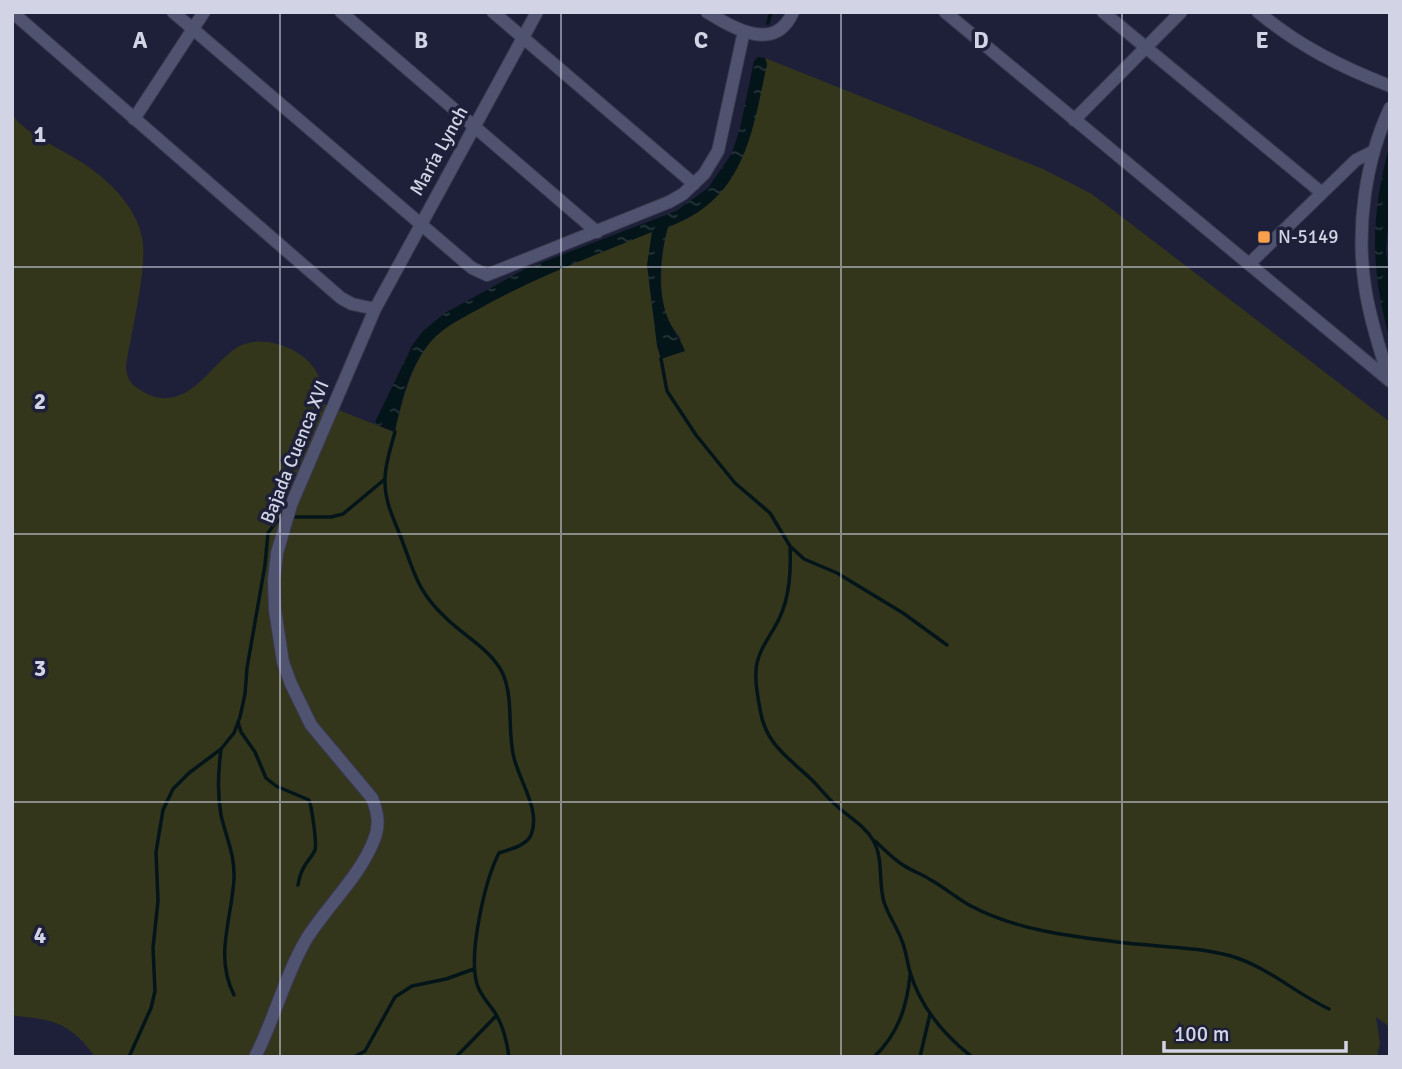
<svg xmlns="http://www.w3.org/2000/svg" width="1402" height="1069" font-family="Signika,sans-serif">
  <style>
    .green { fill: #33361b }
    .water { fill: url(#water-ripples) }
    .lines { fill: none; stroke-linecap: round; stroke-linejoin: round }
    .stream { stroke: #04151a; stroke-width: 3.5 }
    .minor-casing { stroke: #38394e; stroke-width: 14 }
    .minor { stroke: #50536f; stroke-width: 12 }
    .grid { fill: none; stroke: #d2d4e5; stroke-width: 2; stroke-opacity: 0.55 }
    .poi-dot { fill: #f9a04c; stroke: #1e1f38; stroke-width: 2.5 }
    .labels { text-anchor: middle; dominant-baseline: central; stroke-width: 7; stroke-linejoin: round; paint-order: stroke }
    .street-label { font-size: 19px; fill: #d2d4e5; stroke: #1e1f38 }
    .poi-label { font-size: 19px; fill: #d2d4e5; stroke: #1e1f38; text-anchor: start }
    .grid-label { font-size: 23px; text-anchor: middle; font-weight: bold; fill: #d2d4e5; stroke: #1e1f38; stroke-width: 7; stroke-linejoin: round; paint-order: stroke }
  </style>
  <defs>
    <pattern id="water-ripples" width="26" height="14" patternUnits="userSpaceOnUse" patternTransform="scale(1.75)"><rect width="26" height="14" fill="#04151a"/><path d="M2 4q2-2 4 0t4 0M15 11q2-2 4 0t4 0" fill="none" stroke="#28363b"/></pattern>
  </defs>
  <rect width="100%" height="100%" fill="#1e1f38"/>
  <path class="green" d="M 765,58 L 1043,169 L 1092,194 L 1390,422 L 1390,1027 L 1376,1017 L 1380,1043 L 1377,1057 L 95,1057 C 80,1036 66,1023 40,1019 C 31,1017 21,1017 12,1015 L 12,115 C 30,137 60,148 83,163 C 110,181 139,209 143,243 C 146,274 131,333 126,366 C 127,379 130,384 142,391 C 185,417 209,366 236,348 C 260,332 303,348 316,371 C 322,380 321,393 321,403 L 394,432 C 403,403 408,373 426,347 C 438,330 459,320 477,309 C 533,278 594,256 653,231 C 645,266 649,286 655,320 C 657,334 657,346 661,359 L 681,339 C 677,333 672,327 668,320 C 657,297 661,252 668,227 C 745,199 751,133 767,64 Z"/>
  <path class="water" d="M 758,57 L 765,58 L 767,64 C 752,134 745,199 668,227 C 660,255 657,288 667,316 C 671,328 681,339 685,351 L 661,359 L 657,346 L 647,265 L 652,232 C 593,256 533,278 477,310 C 458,320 438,330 426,348 C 408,372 401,403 395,432 L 374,424 L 413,344 L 423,331 L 445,313 L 525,269 L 676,211 L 708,188 L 732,153 L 740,128 L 754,61 Z
    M 1390,143 L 1390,202 L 1386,250 L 1390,287 L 1390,341 C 1370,267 1370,217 1390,143 Z"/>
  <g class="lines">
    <path class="stream" d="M 768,23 L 771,12
      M 661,359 L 667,391 L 696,435 L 735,483 L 770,513 L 790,546 L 804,559 L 837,573 L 903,613 L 947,645
      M 395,432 C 391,447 385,464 385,479 C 384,500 393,517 400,535 C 414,571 416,590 446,618 C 464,636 492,650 503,674 C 514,700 507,731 514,758 C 520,782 541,811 531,835 C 526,846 510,849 499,853 C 485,880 468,954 477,984 C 480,996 491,1005 497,1016 C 504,1029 507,1042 509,1057
      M 292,517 L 331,517 L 343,514 L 385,479
      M 790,546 C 791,571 790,596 779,619 C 771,636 756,652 756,672 C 755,684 758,698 760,709 C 765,744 789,758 812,780 C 821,789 828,799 838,807 C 850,818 865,826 873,840 C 884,859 878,882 884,902 C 888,915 897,927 902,941 C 906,951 907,961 910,972 C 920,1006 944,1035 972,1057
      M 238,722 L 241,732 L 255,752 L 266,778 L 276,786 L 309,800 C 312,808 317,843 315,850 C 312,857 306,862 303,869 C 300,874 299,880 298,885
      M 221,750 C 218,772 217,793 221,815 C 226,837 235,855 234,878 C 232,920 214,955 234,995
      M 875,841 C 884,849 893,859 903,865 C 912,871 922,874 931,880 C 945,888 958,899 971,906 C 1018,931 1075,937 1126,943 C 1161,947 1197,947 1231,956 C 1268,967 1295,993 1329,1009
      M 129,1057 L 151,1008 L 155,991 L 153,948 L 158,901 L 156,852 L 163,810 L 173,789 L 189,773 L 221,749 L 234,733 L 240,717 L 245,694 L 247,668 L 265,565 L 268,533 L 277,521 L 284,519
      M 354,1057 L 365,1051 L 395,997 L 412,986 L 446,979 L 474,969
      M 456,1057 L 496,1016
      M 874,1057 C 898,1034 907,1007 910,975
      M 920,1057 L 930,1014"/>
    <defs>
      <path id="minor" d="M 12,12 L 341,298 L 352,304 L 375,309
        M 173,12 L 472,268 L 487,275 L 669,202 L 683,194 L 704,174 L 718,151 L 744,31
        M 341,12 L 597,232
        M 493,12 L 694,184
        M 707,12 C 735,29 775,53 793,12
        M 945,12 L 1390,381
        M 1103,12 L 1322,193
        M 1258,12 C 1299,46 1341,67 1390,86
        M 134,119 L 204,12
        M 1074,120 L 1181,12
        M 1249,264 L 1356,160 L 1374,151
        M 1385,366 C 1377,340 1369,314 1365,287 C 1356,229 1365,161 1390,108
        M 255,1057 C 275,1018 285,975 307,938 C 328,905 360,876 374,840 C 380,825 378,813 372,798 L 311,725 L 291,684 L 283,662 L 275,610 L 274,580 L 277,553 L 291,505 L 375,309 L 537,12"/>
    </defs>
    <use href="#minor" class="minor-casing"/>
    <use href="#minor" class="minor"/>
  </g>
  <path class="grid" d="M 280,12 L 280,1057M 561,12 L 561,1057M 841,12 L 841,1057M 1122,12 L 1122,1057M 12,267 L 1390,267M 12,534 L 1390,534M 12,802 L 1390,802"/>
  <rect class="poi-dot" x="1257" y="230" width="14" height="14" rx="3.5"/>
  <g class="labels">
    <g class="street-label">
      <text transform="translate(439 151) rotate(-61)">María Lynch</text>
      <text transform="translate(295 452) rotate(-68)">Bajada Cuenca XVI</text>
    </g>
    <g class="poi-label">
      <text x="1278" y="237">N-5149</text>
    </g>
  </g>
  <g class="grid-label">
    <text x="140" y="48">A</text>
    <text x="421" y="48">B</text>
    <text x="701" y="48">C</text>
    <text x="981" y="48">D</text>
    <text x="1262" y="48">E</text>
    <text x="40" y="142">1</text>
    <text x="40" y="409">2</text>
    <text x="40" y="676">3</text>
    <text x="40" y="943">4</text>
  </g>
  <rect width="1402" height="1069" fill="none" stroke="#d2d4e5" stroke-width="28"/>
  <path d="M1164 1041v10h182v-10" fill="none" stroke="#d2d4e5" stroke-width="3.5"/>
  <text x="1174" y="1041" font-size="21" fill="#d2d4e5" stroke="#1e1f38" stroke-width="5" paint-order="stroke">100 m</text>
</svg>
